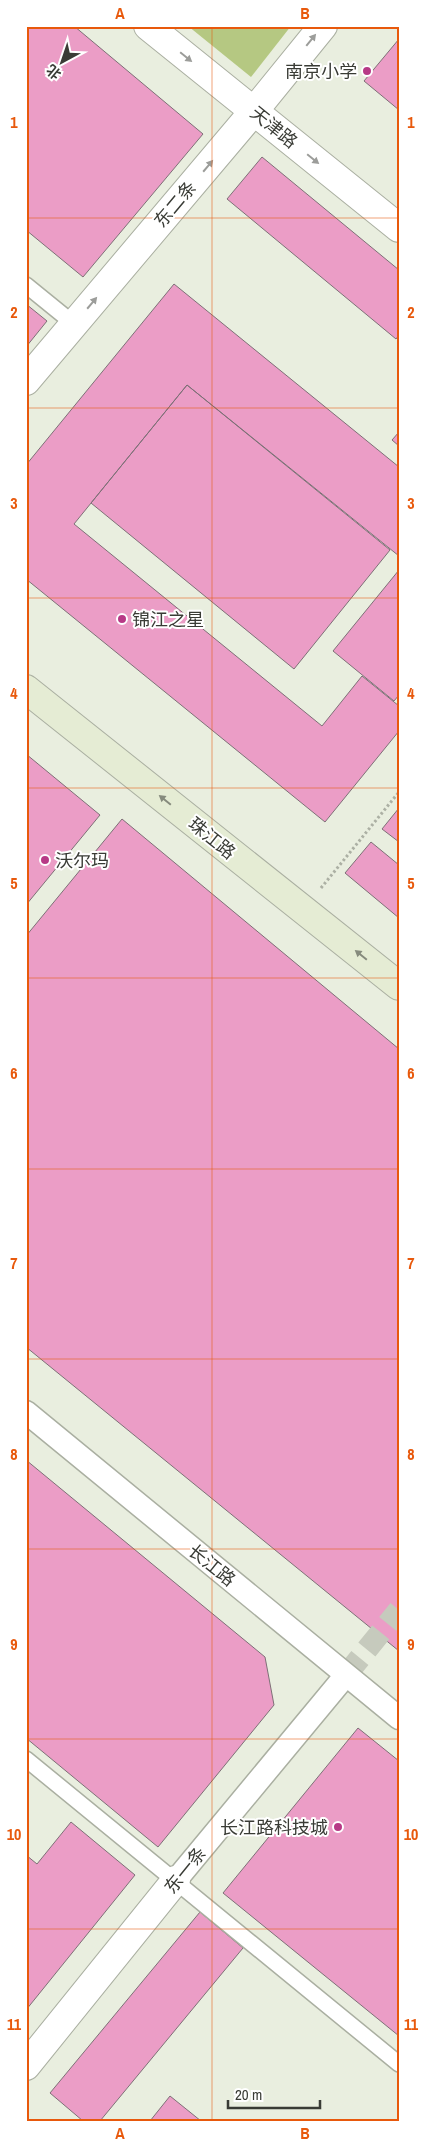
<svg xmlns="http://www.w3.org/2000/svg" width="425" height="2147" font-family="'Archivo Narrow','Noto Sans SC',sans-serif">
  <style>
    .green { fill: #b5c882 }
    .building { fill: #eb9dc6; stroke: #7e7077 }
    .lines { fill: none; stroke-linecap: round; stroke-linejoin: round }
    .pedestrian-tunnel { stroke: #c6cabd; stroke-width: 22; stroke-dasharray: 22 11; stroke-linecap: butt }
    .service-casing { stroke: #aaafa1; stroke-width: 18 }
    .pedestrian-casing { stroke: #aaafa1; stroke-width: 25 }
    .minor-casing { stroke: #aaafa1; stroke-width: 30 }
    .tertiary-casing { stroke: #aaafa1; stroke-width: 30 }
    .secondary-casing { stroke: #aaafa1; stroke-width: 30 }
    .path { stroke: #acb0a4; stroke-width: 3; stroke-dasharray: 2.5 2.5; stroke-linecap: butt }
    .service { stroke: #fff; stroke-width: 15 }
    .pedestrian { stroke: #fff; stroke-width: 22 }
    .minor { stroke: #fff; stroke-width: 28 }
    .tertiary { stroke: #fff; stroke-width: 28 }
    .secondary { stroke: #e5ecd4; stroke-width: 28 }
    .oneway { fill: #9c9d9a }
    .oneway2 { fill: #868b7d }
    .grid { fill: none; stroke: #e8590c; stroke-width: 1; stroke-opacity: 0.55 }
    .poi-dot { fill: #b73986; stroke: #fff; stroke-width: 2 }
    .labels { text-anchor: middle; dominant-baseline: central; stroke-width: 4; stroke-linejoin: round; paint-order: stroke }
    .poi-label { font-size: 18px; fill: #393b35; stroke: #fff; text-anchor: end }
    .street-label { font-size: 18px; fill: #393b35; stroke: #fff }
    .neatline { fill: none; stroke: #e8590c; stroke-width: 2 }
    .grid-label { font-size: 16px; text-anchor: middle; font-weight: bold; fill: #e8590c }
  </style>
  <rect width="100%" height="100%" fill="#e9eedf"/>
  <path class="green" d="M 188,26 L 291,26 L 251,77 Z"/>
  <path class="building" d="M 26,26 L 74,26 L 203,134 L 83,277 L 26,230 Z
    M 399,39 L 399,110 L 364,81 Z
    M 262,157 L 399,270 L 399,335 L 396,339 L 227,199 Z
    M 174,284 L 399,467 L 399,556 L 187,385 L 74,524 L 322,726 L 362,676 L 399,706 L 399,731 L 325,822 L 26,579 L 26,465 Z
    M 26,304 L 47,321 L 26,347 Z
    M 187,385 L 390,550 L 294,669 L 91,503 Z
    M 399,432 L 399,446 L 392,440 Z
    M 399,570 L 399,695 L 394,701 L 333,651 Z
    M 26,754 L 100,815 L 26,905 Z
    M 399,808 L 399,842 L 382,829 Z
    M 122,819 L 399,1049 L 399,1651 L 26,1347 L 26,936 Z
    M 371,842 L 399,865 L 399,918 L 345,873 Z
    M 26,1460 L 265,1657 L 274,1705 L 158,1847 L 26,1738 Z
    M 358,1728 L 399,1761 L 399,2036 L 223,1893 Z
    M 71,1822 L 135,1875 L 26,2010 L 26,1855 L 37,1864 Z
    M 200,1912 L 243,1948 L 100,2121 L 83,2121 L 50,2093 Z
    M 170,2096 L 201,2121 L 150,2121 Z"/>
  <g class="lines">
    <path class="pedestrian-tunnel" d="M 346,1675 L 399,1610"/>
    <defs>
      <path id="service" d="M 26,285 L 74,324
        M 26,1759 L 399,2064"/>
      <path id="pedestrian" d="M 26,1412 L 399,1718
        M 176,1880 L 346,1675"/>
      <path id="minor" d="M 26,2066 L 176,1880"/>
      <path id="tertiary" d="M 148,26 L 399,228
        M 26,381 L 254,111 L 323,26"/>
      <path id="secondary" d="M 26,689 L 399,986"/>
    </defs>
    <use href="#service" class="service-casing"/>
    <use href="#pedestrian" class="pedestrian-casing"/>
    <use href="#minor" class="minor-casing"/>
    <use href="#tertiary" class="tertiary-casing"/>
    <use href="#secondary" class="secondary-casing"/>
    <path class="path" d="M 321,888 L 399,792"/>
    <use href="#service" class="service"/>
    <use href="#pedestrian" class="pedestrian"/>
    <use href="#minor" class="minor"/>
    <use href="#tertiary" class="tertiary"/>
    <use href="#secondary" class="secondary"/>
  </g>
  <defs><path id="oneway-solid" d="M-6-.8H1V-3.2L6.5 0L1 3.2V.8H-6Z" transform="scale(1.25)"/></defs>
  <g class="oneway">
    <use href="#oneway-solid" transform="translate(311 40) rotate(-51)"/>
    <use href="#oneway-solid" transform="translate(186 57) rotate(39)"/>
    <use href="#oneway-solid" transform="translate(313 159) rotate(39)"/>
    <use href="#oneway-solid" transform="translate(208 166) rotate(-50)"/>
    <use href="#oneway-solid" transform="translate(92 303) rotate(-50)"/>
  </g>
  <g class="oneway2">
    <use href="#oneway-solid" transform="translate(165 800) rotate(-141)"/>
    <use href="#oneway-solid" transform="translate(361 955) rotate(-141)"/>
  </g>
  <path class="grid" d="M 212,26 L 212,2121M 26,218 L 399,218M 26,408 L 399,408M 26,598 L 399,598M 26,788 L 399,788M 26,978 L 399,978M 26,1169 L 399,1169M 26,1359 L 399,1359M 26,1549 L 399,1549M 26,1739 L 399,1739M 26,1929 L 399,1929"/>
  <g class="poi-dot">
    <circle cx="367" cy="71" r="5"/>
    <circle cx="122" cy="619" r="5"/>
    <circle cx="45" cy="860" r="5"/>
    <circle cx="338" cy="1827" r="5"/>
  </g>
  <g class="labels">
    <g class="poi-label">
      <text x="357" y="71">南京小学</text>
      <text x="132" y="619" text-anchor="start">锦江之星</text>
      <text x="55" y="860" text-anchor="start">沃尔玛</text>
      <text x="328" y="1827">长江路科技城</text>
    </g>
    <g class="street-label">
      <text transform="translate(274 127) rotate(39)">天津路</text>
      <text transform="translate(175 204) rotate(-50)">东二条</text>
      <text transform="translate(212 838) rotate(39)">珠江路</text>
      <text transform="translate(212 1565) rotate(39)">长江路</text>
      <text transform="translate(185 1870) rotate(-51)">东一条</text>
    </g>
  </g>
  <rect width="425" height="2147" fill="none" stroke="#ffffff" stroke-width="55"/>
  <g transform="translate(62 62) rotate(220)" stroke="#ffffff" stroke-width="4" paint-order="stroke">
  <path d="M0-4L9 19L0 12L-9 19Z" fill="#393b35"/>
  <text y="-8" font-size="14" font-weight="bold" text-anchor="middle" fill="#393b35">北</text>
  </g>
  <path d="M228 2100v8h92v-8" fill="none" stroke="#393b35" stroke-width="2.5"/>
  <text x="235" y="2100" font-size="15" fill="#393b35" stroke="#ffffff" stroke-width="4" paint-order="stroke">20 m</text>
  <rect x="28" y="28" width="370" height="2092" class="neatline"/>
  <g class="grid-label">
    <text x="120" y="19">A</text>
    <text x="305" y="19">B</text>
    <text x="14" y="128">1</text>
    <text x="411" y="128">1</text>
    <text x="14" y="318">2</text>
    <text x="411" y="318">2</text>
    <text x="14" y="509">3</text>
    <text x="411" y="509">3</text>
    <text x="14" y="699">4</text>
    <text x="411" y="699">4</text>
    <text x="14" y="889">5</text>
    <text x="411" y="889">5</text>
    <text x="14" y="1079">6</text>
    <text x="411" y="1079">6</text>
    <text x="14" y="1269">7</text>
    <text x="411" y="1269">7</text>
    <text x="14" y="1460">8</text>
    <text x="411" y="1460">8</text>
    <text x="14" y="1650">9</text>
    <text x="411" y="1650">9</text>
    <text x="14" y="1840">10</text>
    <text x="411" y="1840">10</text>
    <text x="14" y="2030">11</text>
    <text x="411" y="2030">11</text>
    <text x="120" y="2139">A</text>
    <text x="305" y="2139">B</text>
  </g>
</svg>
